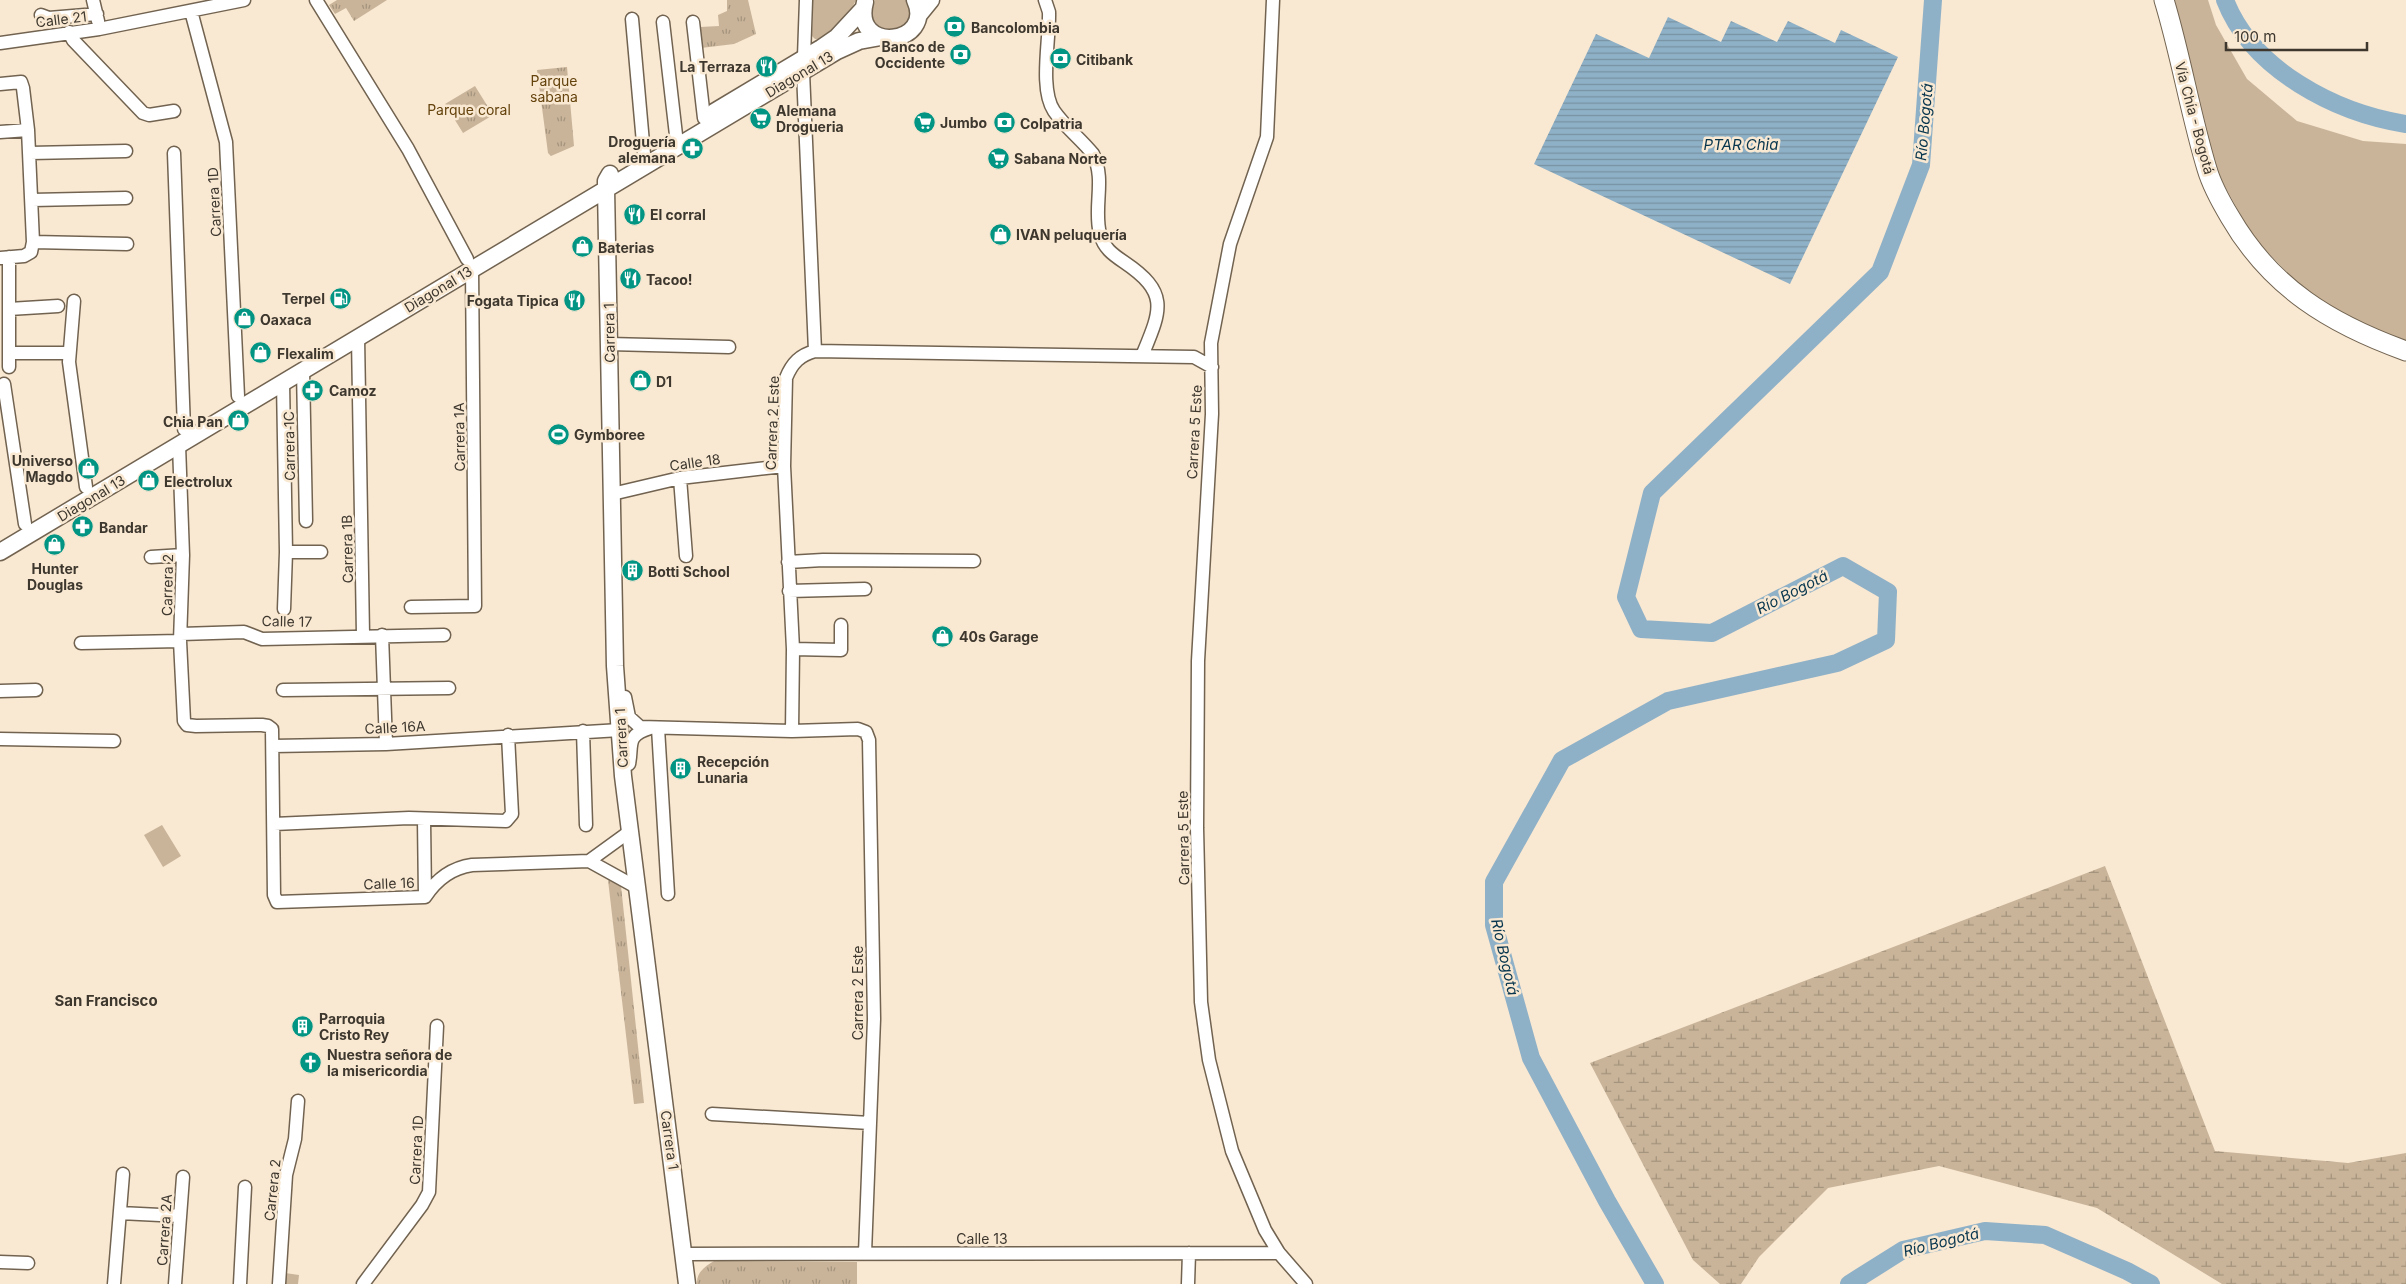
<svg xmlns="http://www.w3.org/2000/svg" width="2406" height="1284" font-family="Inter,sans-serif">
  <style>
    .grass { fill: #c9b499 }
    .wetland { fill: url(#wetland-marsh) }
    .park { fill: url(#park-tufts) }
    .water { fill: url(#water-rules) }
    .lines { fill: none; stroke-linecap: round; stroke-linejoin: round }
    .river { stroke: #8fb1c7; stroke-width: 18 }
    .minor-casing { stroke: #716350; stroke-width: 15 }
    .major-casing { stroke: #716350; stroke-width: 19 }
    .highway-casing { stroke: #716350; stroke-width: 21 }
    .minor { stroke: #fff; stroke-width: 12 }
    .major { stroke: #fff; stroke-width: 16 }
    .highway { stroke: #fff; stroke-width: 19 }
    .labels { text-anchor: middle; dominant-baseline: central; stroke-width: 5; stroke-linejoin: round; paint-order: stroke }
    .street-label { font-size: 14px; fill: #3d372e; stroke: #f9e8d2 }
    .poi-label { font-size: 14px; font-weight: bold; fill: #3d372e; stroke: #f9e8d2; text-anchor: start }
    .park-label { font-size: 14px; fill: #64430d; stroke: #f9e8d2 }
    .water-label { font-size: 15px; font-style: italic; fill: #07364e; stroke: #f9e8d2 }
    .neighbourhood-label { font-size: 15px; font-weight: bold; fill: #3d372e; stroke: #f9e8d2 }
  </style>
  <defs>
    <pattern id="wetland-marsh" width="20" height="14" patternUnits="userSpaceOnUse" patternTransform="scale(1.25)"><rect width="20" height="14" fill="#c9b499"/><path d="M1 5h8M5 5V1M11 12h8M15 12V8" fill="none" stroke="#a4937d"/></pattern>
    <pattern id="park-tufts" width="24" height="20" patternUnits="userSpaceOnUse" patternTransform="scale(1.25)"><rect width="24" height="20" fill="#c9b499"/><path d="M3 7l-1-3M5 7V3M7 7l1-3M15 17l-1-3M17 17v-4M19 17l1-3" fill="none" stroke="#a4937d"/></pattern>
    <pattern id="water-rules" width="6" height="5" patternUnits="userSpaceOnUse" patternTransform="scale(1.25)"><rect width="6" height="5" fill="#8fb1c7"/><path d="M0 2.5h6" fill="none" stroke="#7691a2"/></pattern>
  </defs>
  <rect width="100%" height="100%" fill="#f9e8d2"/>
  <path class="grass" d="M 813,0 L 856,0 L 847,18 L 820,40 L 815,39 L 812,36 Z
    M 875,0 L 906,0 C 922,26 883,45 871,16 Z
    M 2173,0 L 2208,0 L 2216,25 L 2247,79 L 2297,121 L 2363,141 L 2406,144 L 2406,345 L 2384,336 L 2307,293 L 2252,236 L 2215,168 Z
    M 162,825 L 181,856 L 163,867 L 144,835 Z"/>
  <path class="wetland" d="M 2105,866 L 2215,1151 L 2348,1163 L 2406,1153 L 2406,1284 L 2222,1284 L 2097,1208 L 1939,1166 L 1828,1188 L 1759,1257 L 1741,1284 L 1720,1284 L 1693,1260 L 1590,1063 Z"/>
  <path class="park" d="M 337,0 L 387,0 L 354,21 L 346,8 L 335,14 L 329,5 Z
    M 727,0 L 748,0 L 756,34 L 734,44 L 701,48 L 700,27 L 719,26 L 718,15 L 727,11 Z
    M 567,67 L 574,146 L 551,156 L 548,153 L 537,70 Z
    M 475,86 L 493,115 L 463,133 L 445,104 Z
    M 608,880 L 621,886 L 644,1103 L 634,1104 Z
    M 714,1261 L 857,1262 L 857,1284 L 697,1284 C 696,1272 706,1266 714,1261 Z
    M 285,1273 L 299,1275 L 298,1284 L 284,1284 Z"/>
  <path class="water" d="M 1668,17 L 1721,42 L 1731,21 L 1777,42 L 1788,21 L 1835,43 L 1841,30 L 1898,57 L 1790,284 L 1534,164 L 1596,34 L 1649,58 Z"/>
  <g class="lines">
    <path class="river" d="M 2225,0 C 2252,70 2336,113 2406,124
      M 1655,1284 L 1607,1201 L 1531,1058 L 1494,925 L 1494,882 L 1562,760 L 1668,701 L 1837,663 L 1886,640 L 1888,592 L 1843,566 L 1712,633 L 1641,629 L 1626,597 L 1652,493 L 1880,272 L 1921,165 L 1933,0
      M 1849,1284 L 1903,1250 L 1985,1231 L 2045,1235 L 2127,1271 L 2151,1284"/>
    <defs>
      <path id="minor" d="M 93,0 L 98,21
        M 316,0 L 408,149 L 467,259
        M 1045,0 L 1049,12 C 1050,39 1039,89 1054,111 C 1065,127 1081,139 1093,154 C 1106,180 1093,207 1100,234 C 1104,248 1112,254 1124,262 C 1170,293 1161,310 1142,356
        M 1273,0 L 1267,137 L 1230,244 L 1211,343 L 1212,414 L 1198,661 L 1197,828 L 1201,1002 L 1209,1060 L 1232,1151 L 1265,1230 L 1279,1253 L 1306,1284
        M 191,11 L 226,142 L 238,396
        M 41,15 L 49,18 L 97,14
        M 632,19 L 644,154
        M 663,22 L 676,135
        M 693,22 L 704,118
        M 69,32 L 73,40 L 143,113 L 149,115 L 174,111
        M 0,43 L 99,29 L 244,0
        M 804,57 L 806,0
        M 803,72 L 815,351
        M 0,84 L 21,82 L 23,88 L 28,130 L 33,242 L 31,252 L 24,256 L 0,258
        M 0,132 L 28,130
        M 30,153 L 126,151
        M 174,153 L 184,429
        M 32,200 L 126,198
        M 33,242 L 127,244
        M 74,301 L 69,362 L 86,487
        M 9,309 L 58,306
        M 358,337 L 363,635
        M 609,344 L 729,347
        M 9,353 L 65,353
        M 9,367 L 9,257
        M 303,370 L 306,521
        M 283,382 L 286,552 L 284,609
        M 4,384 L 25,524
        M 179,445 L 183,555 L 180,641 L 184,721 L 187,725 L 196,726 L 262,725 L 268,726 L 272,729 L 274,895 L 277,902 L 425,897 C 436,880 451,868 472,865 L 589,861 L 636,887
        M 680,478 L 686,556
        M 612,494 L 680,478 L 784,466
        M 286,552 L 321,552
        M 151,557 L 183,555
        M 788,562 L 823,560 L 974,561
        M 789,591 L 865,589
        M 411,607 L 475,606 L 472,268
        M 181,634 L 244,632 L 262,639 L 444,635
        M 382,635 L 386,744
        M 81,643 L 180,641
        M 793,649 L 841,650 L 841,625
        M 283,690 L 449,688
        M 0,691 L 36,690
        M 625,697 L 629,717 L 640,727 L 792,731 L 858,729 L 866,732 L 869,740 L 874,1019 L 865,1253
        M 658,728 L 668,894
        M 583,731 L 586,825
        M 792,731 L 793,649 L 784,466 L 786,378 C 792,363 800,355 815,351 L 1194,357 L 1212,367
        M 0,739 L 114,741
        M 273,746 L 386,744 L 620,730
        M 629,764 C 633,745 625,736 650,728
        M 424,820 L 425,897
        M 274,824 L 409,818 L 506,821 L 512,814 L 508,735
        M 589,861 L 629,832
        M 712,1114 L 870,1123
        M 120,1213 L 180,1216
        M 684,1254 L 1279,1253
        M 0,1262 L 28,1263
        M 114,1284 L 123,1174
        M 175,1284 L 183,1177
        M 240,1284 L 245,1187
        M 279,1284 L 286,1175 L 295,1139 L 298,1101
        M 363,1284 L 422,1205 L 429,1192 L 437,1026
        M 1188,1284 L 1189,1253"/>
      <path id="major" d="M 865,2 C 851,55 936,45 915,0
        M 918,16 L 931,0
        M 714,112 L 821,48 L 837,37 L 863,9
        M 610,174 L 606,181 L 606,188 L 615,666 L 623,776 L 687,1284
        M 0,552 L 837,51 L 859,41 L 881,37"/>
      <path id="highway" d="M 2164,0 C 2181,56 2190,113 2207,169 C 2212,186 2221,202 2230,217 C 2271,288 2331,324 2406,351"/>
    </defs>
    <use href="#minor" class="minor-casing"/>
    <use href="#major" class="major-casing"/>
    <use href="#highway" class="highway-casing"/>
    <use href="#minor" class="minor"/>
    <use href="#major" class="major"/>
    <use href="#highway" class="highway"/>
  </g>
  <defs>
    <symbol id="bank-disc" viewBox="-11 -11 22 22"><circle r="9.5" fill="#039583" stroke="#f9e8d2"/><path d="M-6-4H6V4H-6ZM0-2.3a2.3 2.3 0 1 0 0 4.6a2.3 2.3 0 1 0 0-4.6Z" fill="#fff"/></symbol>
    <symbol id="restaurant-disc" viewBox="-11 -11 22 22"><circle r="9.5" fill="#039583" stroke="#f9e8d2"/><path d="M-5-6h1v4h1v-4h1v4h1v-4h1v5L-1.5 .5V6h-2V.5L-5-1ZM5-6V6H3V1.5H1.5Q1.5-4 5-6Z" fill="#fff"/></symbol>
    <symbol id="supermarket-disc" viewBox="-11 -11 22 22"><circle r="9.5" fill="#039583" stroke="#f9e8d2"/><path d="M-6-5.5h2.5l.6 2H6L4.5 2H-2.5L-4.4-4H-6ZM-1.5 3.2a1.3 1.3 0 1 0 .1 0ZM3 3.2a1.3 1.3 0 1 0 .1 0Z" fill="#fff"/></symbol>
    <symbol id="pharmacy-disc" viewBox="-11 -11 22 22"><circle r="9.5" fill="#039583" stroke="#f9e8d2"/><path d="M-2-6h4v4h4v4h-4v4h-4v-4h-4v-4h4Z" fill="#fff"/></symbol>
    <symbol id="shop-disc" viewBox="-11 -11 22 22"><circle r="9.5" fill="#039583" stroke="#f9e8d2"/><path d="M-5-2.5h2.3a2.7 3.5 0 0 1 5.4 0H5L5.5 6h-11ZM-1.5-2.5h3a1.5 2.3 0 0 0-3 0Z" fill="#fff"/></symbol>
    <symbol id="fuel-disc" viewBox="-11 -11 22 22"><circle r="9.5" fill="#039583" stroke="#f9e8d2"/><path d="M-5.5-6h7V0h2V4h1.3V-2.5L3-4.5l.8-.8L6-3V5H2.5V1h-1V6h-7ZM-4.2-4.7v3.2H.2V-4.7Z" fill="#fff"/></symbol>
    <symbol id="stadium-disc" viewBox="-11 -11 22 22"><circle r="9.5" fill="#039583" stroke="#f9e8d2"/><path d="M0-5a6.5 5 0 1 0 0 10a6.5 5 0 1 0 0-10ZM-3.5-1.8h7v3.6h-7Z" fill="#fff"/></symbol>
    <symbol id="building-disc" viewBox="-11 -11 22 22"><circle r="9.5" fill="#039583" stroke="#f9e8d2"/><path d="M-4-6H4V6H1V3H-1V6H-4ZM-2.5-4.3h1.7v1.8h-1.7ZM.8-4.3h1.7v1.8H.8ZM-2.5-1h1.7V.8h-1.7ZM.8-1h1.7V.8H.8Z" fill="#fff"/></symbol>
    <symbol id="church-disc" viewBox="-11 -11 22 22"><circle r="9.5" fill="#039583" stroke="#f9e8d2"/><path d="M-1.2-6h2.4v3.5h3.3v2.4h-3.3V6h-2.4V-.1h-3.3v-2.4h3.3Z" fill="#fff"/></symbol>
  </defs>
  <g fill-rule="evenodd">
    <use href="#bank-disc" x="942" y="14" width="25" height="25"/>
    <use href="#bank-disc" x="948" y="42" width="25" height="25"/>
    <use href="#bank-disc" x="1048" y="46" width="25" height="25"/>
    <use href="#restaurant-disc" x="754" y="54" width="25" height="25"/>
    <use href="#supermarket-disc" x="748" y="106" width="25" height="25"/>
    <use href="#supermarket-disc" x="912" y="110" width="25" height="25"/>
    <use href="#bank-disc" x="992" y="110" width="25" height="25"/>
    <use href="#pharmacy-disc" x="680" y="136" width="25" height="25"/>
    <use href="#supermarket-disc" x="986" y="146" width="25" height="25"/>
    <use href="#restaurant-disc" x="622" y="202" width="25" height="25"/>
    <use href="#shop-disc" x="988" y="222" width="25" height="25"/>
    <use href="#shop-disc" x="570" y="234" width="25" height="25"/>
    <use href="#restaurant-disc" x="618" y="266" width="25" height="25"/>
    <use href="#fuel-disc" x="328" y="286" width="25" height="25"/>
    <use href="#restaurant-disc" x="562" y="288" width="25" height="25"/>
    <use href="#shop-disc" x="232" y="306" width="25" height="25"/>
    <use href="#shop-disc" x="248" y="340" width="25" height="25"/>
    <use href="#shop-disc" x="628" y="368" width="25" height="25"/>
    <use href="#pharmacy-disc" x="300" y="378" width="25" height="25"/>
    <use href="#shop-disc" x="226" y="408" width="25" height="25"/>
    <use href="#stadium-disc" x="546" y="422" width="25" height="25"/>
    <use href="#shop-disc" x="76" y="456" width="25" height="25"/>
    <use href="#shop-disc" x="136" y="468" width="25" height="25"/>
    <use href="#pharmacy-disc" x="70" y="514" width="25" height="25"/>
    <use href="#shop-disc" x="42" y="532" width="25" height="25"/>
    <use href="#building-disc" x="620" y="558" width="25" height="25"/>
    <use href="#shop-disc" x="930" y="624" width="25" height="25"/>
    <use href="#building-disc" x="668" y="756" width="25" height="25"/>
    <use href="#building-disc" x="290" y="1014" width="25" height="25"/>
    <use href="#church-disc" x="298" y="1050" width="25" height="25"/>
  </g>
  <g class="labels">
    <g class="street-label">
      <text transform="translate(61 19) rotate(-7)">Calle 21</text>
      <text transform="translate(799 74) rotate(-31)">Diagonal 13</text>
      <text transform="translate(2195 118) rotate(75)">Vía Chía - Bogotá</text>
      <text transform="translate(214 202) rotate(-93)">Carrera 1D</text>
      <text transform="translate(438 289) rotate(-31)">Diagonal 13</text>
      <text transform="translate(609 333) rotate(-91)">Carrera 1</text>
      <text transform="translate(772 423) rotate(-88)">Carrera 2 Este</text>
      <text transform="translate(1194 432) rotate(-87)">Carrera 5 Este</text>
      <text transform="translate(459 437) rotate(-91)">Carrera 1A</text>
      <text transform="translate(289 446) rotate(-91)">Carrera 1C</text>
      <text transform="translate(695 462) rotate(-8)">Calle 18</text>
      <text transform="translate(91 498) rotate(-31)">Diagonal 13</text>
      <text transform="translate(347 549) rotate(-91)">Carrera 1B</text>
      <text transform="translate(167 585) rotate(-89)">Carrera 2</text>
      <text transform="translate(287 621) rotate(1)">Calle 17</text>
      <text transform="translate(395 727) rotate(-3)">Calle 16A</text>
      <text transform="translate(621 738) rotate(-93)">Carrera 1</text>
      <text transform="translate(1183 838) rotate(-91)">Carrera 5 Este</text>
      <text transform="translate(389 883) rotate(-2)">Calle 16</text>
      <text transform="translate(857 993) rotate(-90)">Carrera 2 Este</text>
      <text transform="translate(670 1140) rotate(82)">Carrera 1</text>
      <text transform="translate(416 1150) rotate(-87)">Carrera 1D</text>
      <text transform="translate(272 1190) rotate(-84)">Carrera 2</text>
      <text transform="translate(164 1230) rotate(-86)">Carrera 2A</text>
      <text x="982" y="1238">Calle 13</text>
    </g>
    <g class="poi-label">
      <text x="971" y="27">Bancolombia</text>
      <text x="945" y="46" text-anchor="end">Banco de<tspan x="945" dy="16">Occidente</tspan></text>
      <text x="1076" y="59">Citibank</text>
      <text x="751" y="66" text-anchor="end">La Terraza</text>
      <text x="776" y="110">Alemana<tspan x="776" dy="16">Drogueria</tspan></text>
      <text x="940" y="122">Jumbo</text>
      <text x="1020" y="123">Colpatria</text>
      <text x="676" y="141" text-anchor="end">Droguería<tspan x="676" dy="16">alemana</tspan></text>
      <text x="1014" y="158">Sabana Norte</text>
      <text x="650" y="214">El corral</text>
      <text x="1016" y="234">IVAN peluquería</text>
      <text x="598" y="247">Baterias</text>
      <text x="646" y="279">Tacoo!</text>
      <text x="325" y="298" text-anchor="end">Terpel</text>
      <text x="559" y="300" text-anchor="end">Fogata Tipica</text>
      <text x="260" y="319">Oaxaca</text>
      <text x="277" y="353">Flexalim</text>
      <text x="656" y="381">D1</text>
      <text x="329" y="390">Camoz</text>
      <text x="223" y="421" text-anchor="end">Chia Pan</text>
      <text x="574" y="434">Gymboree</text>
      <text x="73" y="460" text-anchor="end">Universo<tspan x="73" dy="16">Magdo</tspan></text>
      <text x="164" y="481">Electrolux</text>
      <text x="99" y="527">Bandar</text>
      <text x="55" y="568" text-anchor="middle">Hunter<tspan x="55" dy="16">Douglas</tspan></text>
      <text x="648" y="571">Botti School</text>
      <text x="959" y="636">40s Garage</text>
      <text x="697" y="761">Recepción<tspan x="697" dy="16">Lunaria</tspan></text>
      <text x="319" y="1018">Parroquia<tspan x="319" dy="16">Cristo Rey</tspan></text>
      <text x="327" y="1054">Nuestra señora de<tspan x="327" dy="16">la misericordia</tspan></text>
    </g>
    <g class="park-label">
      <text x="554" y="80">Parque<tspan x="554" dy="16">sabana</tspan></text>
      <text x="469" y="109">Parque coral</text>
    </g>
    <g class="water-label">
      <text transform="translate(1924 122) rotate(-85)">Río Bogotá</text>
      <text x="1741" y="144">PTAR Chia</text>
      <text transform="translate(1792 592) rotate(-27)">Río Bogotá</text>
      <text transform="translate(1505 957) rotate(77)">Río Bogotá</text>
      <text transform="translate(1941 1242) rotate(-14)">Río Bogotá</text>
    </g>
    <g class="neighbourhood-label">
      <text x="106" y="1000">San Francisco</text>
    </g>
  </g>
  <path d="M2226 42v8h141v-8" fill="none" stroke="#3d372e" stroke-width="2.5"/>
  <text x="2234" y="42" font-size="15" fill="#3d372e" stroke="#f9e8d2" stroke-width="4" paint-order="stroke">100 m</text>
</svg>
